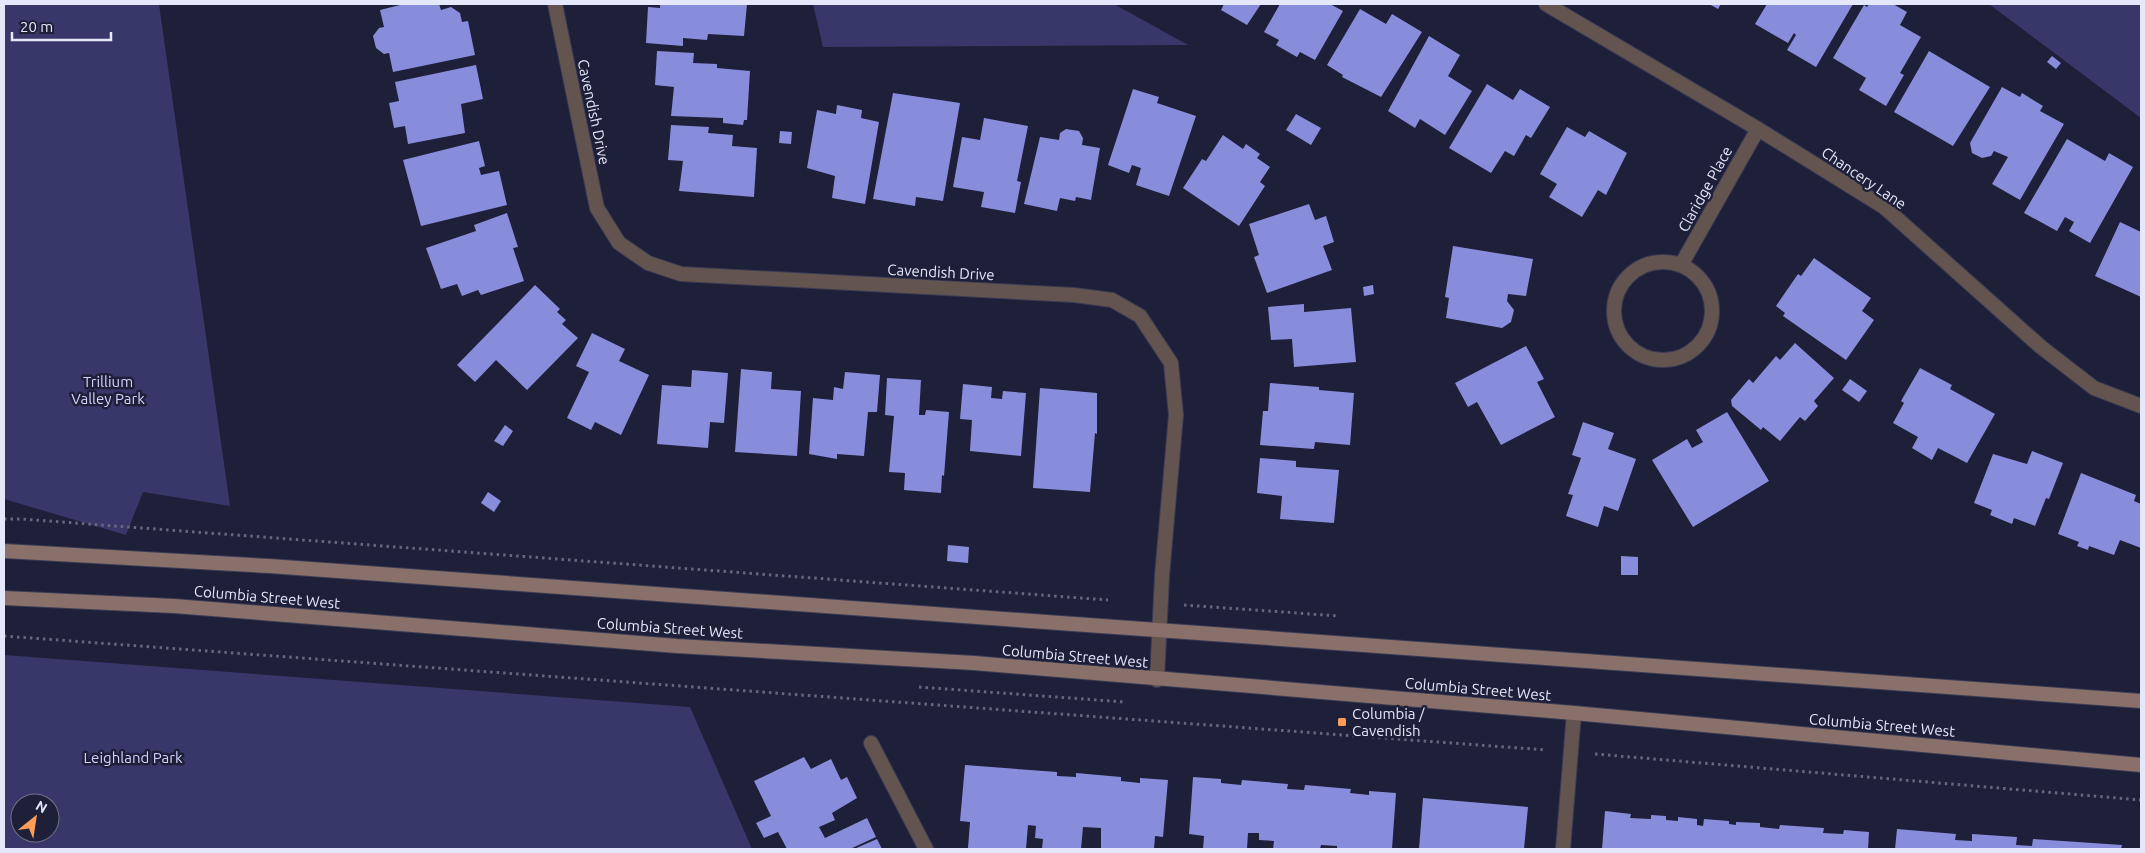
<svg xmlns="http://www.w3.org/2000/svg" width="2145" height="853" font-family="Ubuntu,sans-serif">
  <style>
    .green { fill: #373869; fill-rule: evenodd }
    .building { fill: #888ddb }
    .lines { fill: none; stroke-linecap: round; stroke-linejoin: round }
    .service-casing { stroke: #3a3b54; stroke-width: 16 }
    .minor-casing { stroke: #3a3b54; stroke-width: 16 }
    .secondary-casing { stroke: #3a3b54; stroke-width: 16 }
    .path { stroke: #66677e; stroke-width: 3; stroke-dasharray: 2.5 4; stroke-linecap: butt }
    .service { stroke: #645450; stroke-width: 14 }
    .minor { stroke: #645450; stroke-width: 14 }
    .secondary { stroke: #89706a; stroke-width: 14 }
    .poi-dot { fill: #fe9c58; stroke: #1e1f39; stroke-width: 2 }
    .labels { text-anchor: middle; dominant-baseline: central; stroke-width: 5; stroke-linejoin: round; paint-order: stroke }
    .street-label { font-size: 15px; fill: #e5e8fa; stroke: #1e1f39 }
    .park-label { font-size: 15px; fill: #d0d5ff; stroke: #1e1f39 }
    .poi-label { font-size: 15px; fill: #e5e8fa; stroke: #1e1f39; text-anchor: start }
  </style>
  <rect width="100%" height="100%" fill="#1e1f39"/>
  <path class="green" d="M 4,4 L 159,4 L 230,506 L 143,492 L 126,535 L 4,499 Z
    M 813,4 L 1114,4 L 1188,45 L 823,47 Z
    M 1989,4 L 2141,4 L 2141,118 Z
    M 4,655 L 690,707 L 752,849 L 4,849 ZM 20,803 L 50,803 L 50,833 L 20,833 Z"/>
  <path class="building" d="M 404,4 L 439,4 L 441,10 L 451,7 L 460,13 L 462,22 L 468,21 L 475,55 L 393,72 L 389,53 L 384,54 L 376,48 L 373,36 L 379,28 L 384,27 L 380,10 Z
    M 660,4 L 747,4 L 744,36 L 708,34 L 707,40 L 683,38 L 683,46 L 646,43 L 648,7 L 660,8 Z
    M 1224,4 L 1261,4 L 1247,25 L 1221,10 Z
    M 1280,4 L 1330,4 L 1343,11 L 1315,60 L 1300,52 L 1297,57 L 1276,45 L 1279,40 L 1264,32 Z
    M 1709,4 L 1721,4 L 1718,9 Z
    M 1767,4 L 1853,4 L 1816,67 L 1787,50 L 1796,35 L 1794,33 L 1788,43 L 1755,24 Z
    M 1869,4 L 1893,4 L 1907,12 L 1900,25 L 1921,37 L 1900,73 L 1904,75 L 1886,106 L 1859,90 L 1866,78 L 1833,58 L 1864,5 L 1867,7 Z
    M 1360,9 L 1386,24 L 1392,14 L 1422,32 L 1381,97 L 1342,77 L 1343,75 L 1327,65 Z
    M 1429,36 L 1460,55 L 1448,76 L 1472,91 L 1445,135 L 1420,119 L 1415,128 L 1388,111 Z
    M 657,51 L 694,53 L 693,63 L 717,64 L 717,68 L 750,71 L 747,120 L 744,120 L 743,125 L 723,123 L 723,118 L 671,116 L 674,87 L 655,85 Z
    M 1929,51 L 1990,87 L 1953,146 L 1894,112 Z
    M 2052,56 L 2061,63 L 2056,69 L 2047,62 Z
    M 476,65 L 483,99 L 461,104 L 465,133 L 408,144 L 405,126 L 394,128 L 389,103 L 399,101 L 395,82 Z
    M 1487,84 L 1513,100 L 1520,89 L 1550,107 L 1531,138 L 1526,135 L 1514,156 L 1505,151 L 1491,173 L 1449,148 Z
    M 2002,87 L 2020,97 L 2022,93 L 2043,106 L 2040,111 L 2064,124 L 2020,200 L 1992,184 L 2008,157 L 1994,151 L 1991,156 L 1982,158 L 1972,153 L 1970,143 Z
    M 1133,89 L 1159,97 L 1157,103 L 1196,116 L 1169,196 L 1136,185 L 1141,168 L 1132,165 L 1129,173 L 1108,165 Z
    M 893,93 L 960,103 L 943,201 L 916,197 L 915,206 L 873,199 Z
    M 837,105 L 862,110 L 861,118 L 879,122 L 865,204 L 832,198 L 835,176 L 807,168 L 817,110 L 836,114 Z
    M 1296,114 L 1321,128 L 1311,145 L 1286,130 Z
    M 984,118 L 1028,126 L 1017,181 L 1021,182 L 1015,213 L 981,207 L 984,192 L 953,187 L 962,137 L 980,140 Z
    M 671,125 L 709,127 L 708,133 L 733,135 L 732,146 L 757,148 L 754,197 L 679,191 L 683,161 L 668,160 Z
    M 1567,127 L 1585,137 L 1589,131 L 1627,153 L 1606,195 L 1598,190 L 1582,217 L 1549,197 L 1557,184 L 1540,174 Z
    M 1066,129 L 1079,131 L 1083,138 L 1082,145 L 1100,148 L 1091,200 L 1076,197 L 1075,201 L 1060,198 L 1057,211 L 1024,204 L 1040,137 L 1059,140 L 1060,133 Z
    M 780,131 L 792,132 L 791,144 L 779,143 Z
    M 1223,135 L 1243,149 L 1246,144 L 1260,154 L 1257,158 L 1270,167 L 1260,182 L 1265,186 L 1239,226 L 1183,188 L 1202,159 L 1206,161 Z
    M 2067,139 L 2105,161 L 2109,153 L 2133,167 L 2090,243 L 2069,231 L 2074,222 L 2065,217 L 2057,231 L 2024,213 Z
    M 479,141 L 485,166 L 479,168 L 481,175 L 499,171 L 507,205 L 421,226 L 403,160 Z
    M 1309,204 L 1315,220 L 1326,216 L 1334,242 L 1323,246 L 1332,270 L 1267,293 L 1254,257 L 1259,255 L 1249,224 Z
    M 507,213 L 518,247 L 513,248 L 524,281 L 481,295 L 478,290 L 462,296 L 457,284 L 441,289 L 426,248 L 476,231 L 474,225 Z
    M 2120,222 L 2141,232 L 2141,297 L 2095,276 Z
    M 1453,246 L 1533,259 L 1526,296 L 1508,294 L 1507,301 L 1514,310 L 1511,322 L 1502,328 L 1446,318 L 1449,298 L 1445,297 Z
    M 1814,258 L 1871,298 L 1862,311 L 1874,320 L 1846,360 L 1783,316 L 1785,313 L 1776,306 L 1798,274 L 1801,276 Z
    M 535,285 L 560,309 L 557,312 L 566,320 L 562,324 L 578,338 L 527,390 L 496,360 L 475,382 L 457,365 Z
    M 1373,285 L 1374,294 L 1364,296 L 1363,287 Z
    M 1304,304 L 1304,312 L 1351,308 L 1356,362 L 1294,367 L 1292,339 L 1271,340 L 1268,307 Z
    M 592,333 L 625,349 L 619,361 L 649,375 L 621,435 L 595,422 L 591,430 L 567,418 L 589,372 L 576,366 Z
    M 1795,343 L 1834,378 L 1814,401 L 1818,406 L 1805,421 L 1800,417 L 1780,441 L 1763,427 L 1761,430 L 1732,406 L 1731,400 L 1749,379 L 1753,383 L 1776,356 L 1780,360 Z
    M 1526,346 L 1544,379 L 1537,382 L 1555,417 L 1501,445 L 1477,402 L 1468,407 L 1455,383 Z
    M 1920,368 L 1952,385 L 1950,389 L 1995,414 L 1967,463 L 1938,448 L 1932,460 L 1912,448 L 1918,437 L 1893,423 L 1904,403 L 1901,401 Z
    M 741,369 L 772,372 L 771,389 L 801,391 L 797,456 L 735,452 Z
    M 692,370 L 728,373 L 724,423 L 710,422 L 708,448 L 657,444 L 662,385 L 691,387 Z
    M 845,372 L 880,375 L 877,412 L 868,412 L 864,456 L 837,454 L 837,459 L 809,454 L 813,398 L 833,400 L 834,387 L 843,389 Z
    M 887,378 L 921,380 L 919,415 L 925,415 L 926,410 L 949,412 L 944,476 L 942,475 L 941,493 L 904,490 L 905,473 L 889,472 L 894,416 L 885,415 Z
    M 1850,379 L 1867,391 L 1859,402 L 1842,390 Z
    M 1270,383 L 1319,387 L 1319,390 L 1354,393 L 1350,445 L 1315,442 L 1314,449 L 1260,445 L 1263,411 L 1268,411 Z
    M 963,384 L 992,387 L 991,398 L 1002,399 L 1003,391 L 1026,393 L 1021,456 L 970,451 L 972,420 L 960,419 Z
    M 1040,388 L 1097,393 L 1097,434 L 1095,433 L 1090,492 L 1033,488 Z
    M 1727,412 L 1769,481 L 1693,527 L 1652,460 L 1687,439 L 1692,448 L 1703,442 L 1696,430 Z
    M 1583,422 L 1614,433 L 1608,449 L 1636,459 L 1618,511 L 1604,506 L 1598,527 L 1566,516 L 1573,495 L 1568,494 L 1581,458 L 1572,455 Z
    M 505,425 L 513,431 L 503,446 L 494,441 Z
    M 2032,451 L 2063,463 L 2049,499 L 2046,498 L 2035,526 L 2014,518 L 2012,524 L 1990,515 L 1992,510 L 1974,503 L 1993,454 L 2027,464 Z
    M 1260,458 L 1296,461 L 1296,467 L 1339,470 L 1334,523 L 1280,519 L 1282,496 L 1257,493 Z
    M 2081,473 L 2136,495 L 2134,501 L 2141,504 L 2141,548 L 2120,540 L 2114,555 L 2089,546 L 2088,550 L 2077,546 L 2079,542 L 2058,534 Z
    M 488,492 L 501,501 L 494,512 L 481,503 Z
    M 948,545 L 969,547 L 968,563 L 947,561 Z
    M 1621,556 L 1638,557 L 1638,575 L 1621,575 Z
    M 804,757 L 811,769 L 831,759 L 841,780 L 847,777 L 857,798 L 832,813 L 835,820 L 819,827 L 825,838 L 867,818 L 876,837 L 850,849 L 787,849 L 778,832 L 764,838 L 756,823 L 771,816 L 754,781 Z
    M 965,765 L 1057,772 L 1057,776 L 1076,777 L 1076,773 L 1121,777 L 1121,781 L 1140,783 L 1140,778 L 1168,780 L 1163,837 L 1155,836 L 1154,849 L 1101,849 L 1101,828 L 1083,827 L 1081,849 L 1042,849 L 1043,839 L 1035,838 L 1036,826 L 1028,825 L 1026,849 L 968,848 L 970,822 L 960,821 Z
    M 1193,777 L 1221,779 L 1221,783 L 1241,785 L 1242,780 L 1288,784 L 1287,789 L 1304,790 L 1305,785 L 1351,789 L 1350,793 L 1369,795 L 1369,791 L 1396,793 L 1392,849 L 1337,849 L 1337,846 L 1321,845 L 1320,849 L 1273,849 L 1274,841 L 1259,840 L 1259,833 L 1248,833 L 1247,849 L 1203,849 L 1204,836 L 1189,834 Z
    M 1423,798 L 1528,807 L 1524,849 L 1419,849 Z
    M 1605,811 L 1631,814 L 1630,818 L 1651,819 L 1651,815 L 1666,816 L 1666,820 L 1678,821 L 1678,817 L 1697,819 L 1697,825 L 1703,826 L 1704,819 L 1729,821 L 1729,824 L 1736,825 L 1736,822 L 1760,823 L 1760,827 L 1779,829 L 1780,825 L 1824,828 L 1823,833 L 1843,834 L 1844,830 L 1869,832 L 1868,849 L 1602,849 Z
    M 1897,829 L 1956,834 L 1955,840 L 1972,841 L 1972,834 L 2017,837 L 2016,845 L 2032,846 L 2033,839 L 2122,845 L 2121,849 L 1895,849 Z
    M 877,839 L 882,849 L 854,849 Z"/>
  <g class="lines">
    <defs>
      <path id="service" d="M 871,743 L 926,849
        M 1563,849 L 1574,713"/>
      <path id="minor" d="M 555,4 L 597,208 L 619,243 L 648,263 L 681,274 L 1074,295 L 1112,300 L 1140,316 L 1171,363 L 1176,415 L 1162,576 L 1157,680
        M 1546,4 L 1758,129 L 1884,207 L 2041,347 L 2094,388 L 2141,406
        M1614 311a49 49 0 1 1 98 0a49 49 0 1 1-98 0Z
        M 1681,265 L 1758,129"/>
      <path id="secondary" d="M 4,551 L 269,566 L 2141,701
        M 4,598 L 174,606 L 677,646 L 974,663 L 1574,713 L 2141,765"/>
    </defs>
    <use href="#service" class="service-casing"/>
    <use href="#minor" class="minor-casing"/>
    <use href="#secondary" class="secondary-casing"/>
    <path class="path" d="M 4,519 L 21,519 L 1108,600
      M 1184,605 L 1339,616
      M 4,636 L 1546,750
      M 919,687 L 1125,702
      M 1595,754 L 2141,800"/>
    <use href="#service" class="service"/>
    <use href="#minor" class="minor"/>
    <use href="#secondary" class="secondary"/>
  </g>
  <rect class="poi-dot" x="1337" y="717" width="10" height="10" rx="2.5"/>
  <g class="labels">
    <g class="street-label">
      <text transform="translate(594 112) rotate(78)">Cavendish Drive</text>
      <text transform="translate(1864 178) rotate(34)">Chancery Lane</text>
      <text transform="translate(1705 189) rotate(-61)">Claridge Place</text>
      <text transform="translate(941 272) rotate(3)">Cavendish Drive</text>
      <text transform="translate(267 597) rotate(5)">Columbia Street West</text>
      <text transform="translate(670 628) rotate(4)">Columbia Street West</text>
      <text transform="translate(1075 656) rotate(5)">Columbia Street West</text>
      <text transform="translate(1478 689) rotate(5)">Columbia Street West</text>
      <text transform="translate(1882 725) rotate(5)">Columbia Street West</text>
    </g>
    <g class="park-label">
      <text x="108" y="381">Trillium<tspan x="108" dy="17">Valley Park</tspan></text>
      <text x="133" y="757">Leighland Park</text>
    </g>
    <g class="poi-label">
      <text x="1352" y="713">Columbia /<tspan x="1352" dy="17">Cavendish</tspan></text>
    </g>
  </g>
  <rect width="2145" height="853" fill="none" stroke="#e5e8fa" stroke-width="10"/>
  <g transform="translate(35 818) rotate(30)"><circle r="24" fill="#1e1f39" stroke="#6e6f86"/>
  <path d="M0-4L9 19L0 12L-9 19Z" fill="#fe9c58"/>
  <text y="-8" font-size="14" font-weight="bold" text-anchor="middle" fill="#e5e8fa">N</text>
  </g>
  <path d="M12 32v8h99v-8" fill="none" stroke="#e5e8fa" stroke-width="2.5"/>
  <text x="20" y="32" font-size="15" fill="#e5e8fa" stroke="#1e1f39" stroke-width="4" paint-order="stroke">20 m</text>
</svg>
